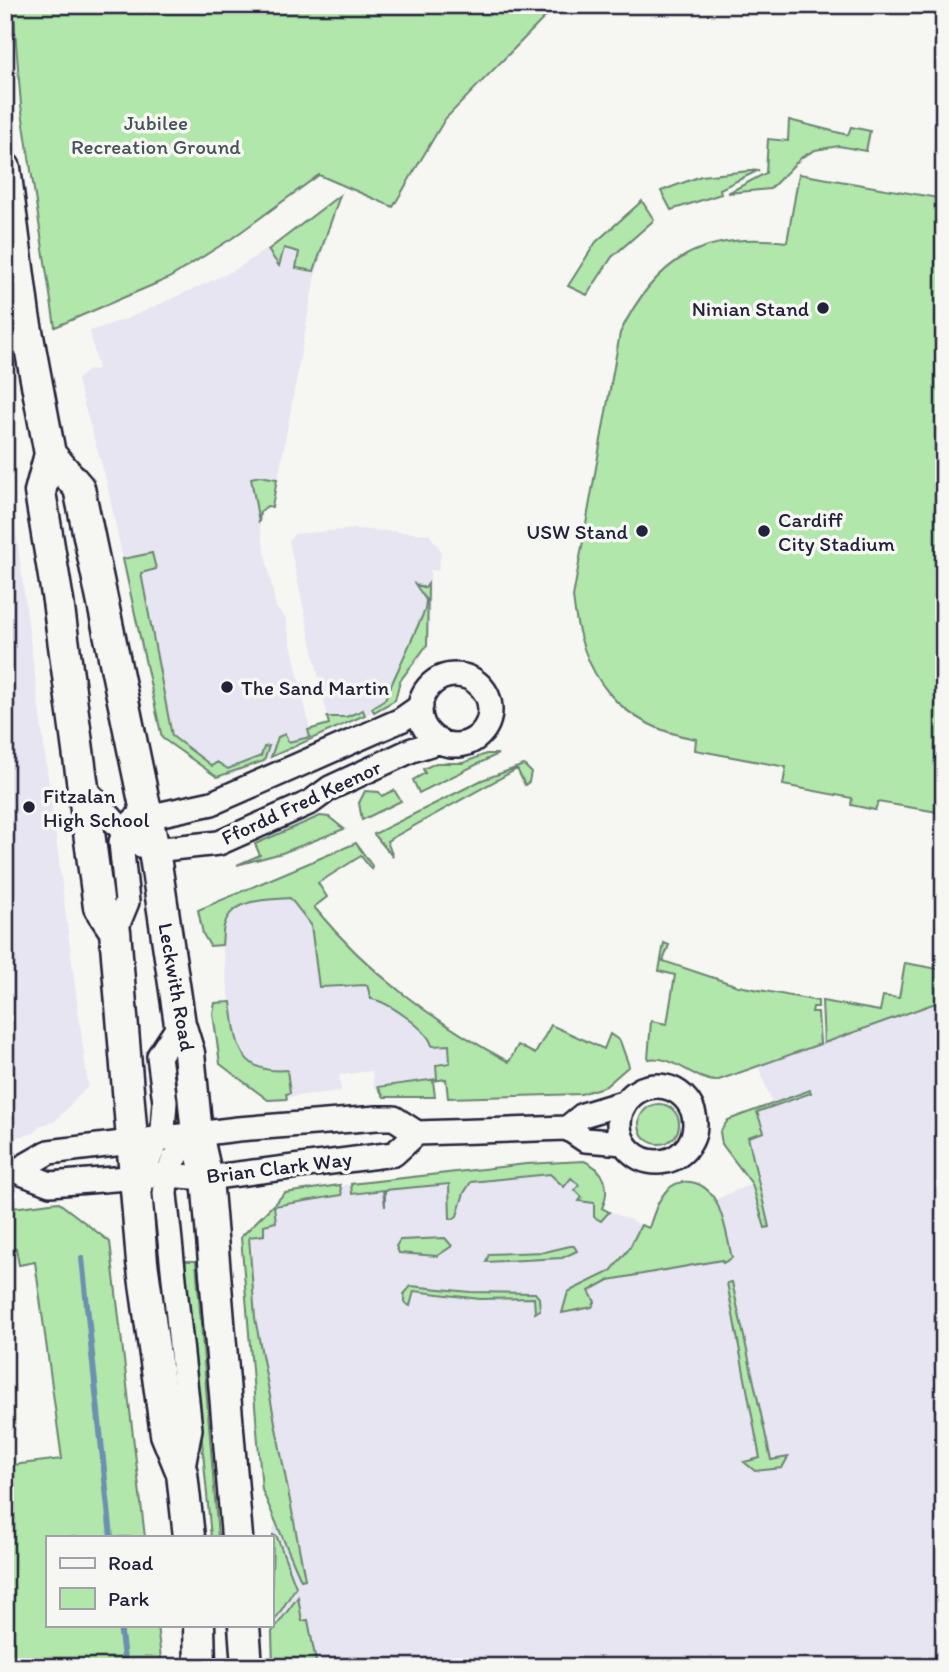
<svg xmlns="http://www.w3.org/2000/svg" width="949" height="1672" font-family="Itim,sans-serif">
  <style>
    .built { fill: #e6e5f1 }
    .green { fill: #b1e7aa; stroke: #6a8472; stroke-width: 2 }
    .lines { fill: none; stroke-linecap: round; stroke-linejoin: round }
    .stream { stroke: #6c90b0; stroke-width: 6 }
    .minor-casing { stroke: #22223b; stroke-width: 28 }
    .major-casing { stroke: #22223b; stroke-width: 35 }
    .minor { stroke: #f6f6f2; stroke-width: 23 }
    .major { stroke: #f6f6f2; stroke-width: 30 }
    .poi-dot { fill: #22223b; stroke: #f6f6f2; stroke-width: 2.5 }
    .labels { text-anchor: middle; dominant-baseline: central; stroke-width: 7; stroke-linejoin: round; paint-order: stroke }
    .park-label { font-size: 21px; fill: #465357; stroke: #f6f6f2 }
    .poi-label { font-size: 21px; fill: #22223b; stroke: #f6f6f2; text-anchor: start }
    .street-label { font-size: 21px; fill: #22223b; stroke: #f6f6f2 }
  </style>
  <rect width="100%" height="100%" fill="#f6f6f2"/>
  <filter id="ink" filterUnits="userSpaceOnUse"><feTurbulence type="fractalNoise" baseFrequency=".0143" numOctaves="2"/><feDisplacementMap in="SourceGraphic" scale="14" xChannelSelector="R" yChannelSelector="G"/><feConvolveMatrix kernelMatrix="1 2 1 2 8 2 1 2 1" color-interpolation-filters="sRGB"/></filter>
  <g filter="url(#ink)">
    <path class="built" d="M 342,193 L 315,276 L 273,507 L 267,506 L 260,512 L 259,523 L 276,608 L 285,617 L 287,626 L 310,729 L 329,724 L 289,541 L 294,534 L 356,529 L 429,534 L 441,551 L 438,571 L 430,570 L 429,639 L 420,659 L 400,681 L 391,704 L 227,776 L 158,726 L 106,479 L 77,380 L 87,371 L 98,369 L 90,331 L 129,318 L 235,270 L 302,226 Z
      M 5,446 L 88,1086 L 55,1121 L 39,1126 L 34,1133 L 5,1140 Z
      M 290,898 L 315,930 L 375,992 L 462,1052 L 448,1096 L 446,1079 L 433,1081 L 435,1097 L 389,1097 L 374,1087 L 372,1071 L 339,1075 L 341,1091 L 270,1099 L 224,1065 L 230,1001 L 222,945 L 212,946 L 206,908 Z
      M 944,992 L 944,1667 L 273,1667 L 270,1625 L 271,1538 L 276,1520 L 262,1490 L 241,1237 L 285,1193 L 475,1169 L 584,1161 L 603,1176 L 606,1194 L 603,1208 L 648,1228 L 658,1202 L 671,1185 L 677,1182 L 697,1182 L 706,1187 L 715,1200 L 751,1184 L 722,1144 L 720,1132 L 728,1120 L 772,1103 L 756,1060 Z"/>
    <path class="green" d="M 13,5 L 557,5 L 445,119 L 393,207 L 319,175 L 234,237 L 169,278 L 55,327 L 21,105 Z
      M 789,120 L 848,135 L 851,127 L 870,131 L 866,151 L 839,146 L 815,150 L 802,157 L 770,189 L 728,193 L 766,173 L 768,139 L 788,141 Z
      M 759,170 L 720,189 L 721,194 L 671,210 L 661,191 L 701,176 Z
      M 799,174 L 944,199 L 944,813 L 878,802 L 875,810 L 851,805 L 852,798 L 783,785 L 786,767 L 695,750 L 696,739 C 617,725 581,675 573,597 L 620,333 C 656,258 704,231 787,242 Z
      M 340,195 L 314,271 L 296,268 L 299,252 L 284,248 L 279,266 L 268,250 Z
      M 642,201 L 654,220 L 612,257 L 587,295 L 568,286 L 596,242 Z
      M 260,476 L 277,479 L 272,507 L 267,506 L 260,512 L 259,523 L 251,478 Z
      M 152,553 L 156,569 L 141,573 L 172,736 L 212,766 L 217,762 L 228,769 L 261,756 L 264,747 L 269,746 L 264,761 L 217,777 L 162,738 L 123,559 Z
      M 415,584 L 425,588 L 428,584 L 427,645 L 400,681 L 395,700 L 374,712 L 372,708 L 385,699 L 425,610 L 426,600 Z
      M 363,710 L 365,715 L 271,757 L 278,737 L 285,734 L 288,742 L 310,737 L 308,730 L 329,724 L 327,717 L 346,717 Z
      M 486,754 L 498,754 L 419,793 L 413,780 L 425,773 L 423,769 L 436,763 L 463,763 Z
      M 524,765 L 531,772 L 529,782 L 525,785 L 517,769 L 387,841 L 393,857 L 374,834 L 482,780 Z
      M 394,790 L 401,801 L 362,820 L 359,803 L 365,791 L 379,792 L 382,796 Z
      M 320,816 L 329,817 L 344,829 L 282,853 L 237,865 L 260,855 L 255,844 Z
      M 356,843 L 372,866 L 371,869 L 361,856 L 318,883 L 327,897 L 314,907 C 369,974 433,1021 509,1062 L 518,1045 L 535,1054 L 551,1025 L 604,1049 L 610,1034 L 620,1041 L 629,1066 L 606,1086 L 581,1094 L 448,1098 L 446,1079 L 433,1081 L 435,1097 L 384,1097 L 378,1087 L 437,1079 L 436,1065 L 450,1063 L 449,1045 L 432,1046 C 429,1030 387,1001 371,999 L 367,985 L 319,987 L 311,925 L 290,898 C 269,900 233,898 225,923 C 222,930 223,940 222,945 L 210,946 L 203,934 L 198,910 Z
      M 664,943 L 669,945 L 663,961 L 738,986 L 818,1001 L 818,1007 L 813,1007 L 812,1012 L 818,1012 L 820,1044 L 716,1081 C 693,1080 673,1054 648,1059 L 651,1021 L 667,1024 L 675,975 L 659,971 Z
      M 905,963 L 944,970 L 944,1000 L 824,1043 L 822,1001 L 880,1011 L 883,996 L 899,998 Z
      M 231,1002 C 236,1040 237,1075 287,1070 L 290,1093 L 286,1094 L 287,1099 L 268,1100 L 220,1064 L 213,1013 L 215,1003 Z
      M 810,1090 L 811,1093 L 757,1112 L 764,1132 L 748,1137 L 769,1227 L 765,1228 L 752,1184 L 722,1144 L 720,1132 L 728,1120 Z
      M639 1124a20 20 0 1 1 40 0a20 20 0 1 1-40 0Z
      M 584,1161 C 605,1169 611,1188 602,1208 L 609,1212 L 601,1221 L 594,1217 L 594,1203 L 579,1201 L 582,1197 L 575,1190 L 579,1185 L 571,1178 L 564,1187 L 550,1174 L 471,1182 L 464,1193 L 457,1216 L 453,1219 L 450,1218 L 449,1184 L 385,1190 L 385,1207 L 383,1190 L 352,1194 L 351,1184 L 526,1164 Z
      M 682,1182 C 721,1178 725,1230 732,1258 L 723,1263 L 722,1260 L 609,1280 L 589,1291 L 595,1302 L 592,1307 L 562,1313 L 568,1292 L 611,1271 L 629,1249 L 641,1225 L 649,1228 C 655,1210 661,1186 682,1182 Z
      M 340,1185 L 342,1195 L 274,1206 L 276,1222 L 264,1225 L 264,1235 L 249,1237 L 255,1318 L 305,1579 L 301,1580 L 262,1490 L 241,1237 L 285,1193 Z
      M 58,1202 L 110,1242 L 145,1537 L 47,1537 L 47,1625 L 157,1625 L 162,1667 L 5,1667 L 5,1466 L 62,1459 L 35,1262 L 19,1265 L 16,1248 L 5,1251 L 5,1209 Z
      M 445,1238 L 452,1246 L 437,1256 L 399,1253 L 396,1246 L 400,1240 Z
      M 570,1246 L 574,1246 L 577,1251 L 562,1258 L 486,1262 L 489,1254 L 545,1252 Z
      M 185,1261 L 196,1261 L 218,1537 L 211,1537 Z
      M 732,1282 L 771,1460 L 788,1457 L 782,1468 L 755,1471 L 744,1462 L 760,1458 L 727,1283 Z
      M 411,1286 L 470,1292 L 535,1293 L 539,1298 L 540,1310 L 535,1313 L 534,1298 L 480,1299 L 414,1291 L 410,1306 L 405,1303 L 404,1294 Z
      M 273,1535 L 277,1537 L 296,1587 L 275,1620 L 271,1617 Z
      M 298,1597 L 302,1621 L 308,1620 L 317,1667 L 273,1667 L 272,1632 Z"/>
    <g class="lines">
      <path class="stream" d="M 82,1258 L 111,1537
        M 120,1625 L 125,1667"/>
      <defs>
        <path id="minor" d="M420 710a35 35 0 1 1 70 0a35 35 0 1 1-70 0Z
          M 83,787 L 133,842 L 154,850 L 219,843 L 311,802 L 330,788 L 412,750 L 440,741
          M 115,931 L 127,902 L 121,842 L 124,832 L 134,820 L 212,803 L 401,720 L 421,706
          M619 1124a38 38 0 1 1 76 0a38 38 0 1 1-76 0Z
          M 567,1128 L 583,1115 L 626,1102
          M 16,1171 L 49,1152 L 238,1129 L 377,1118 L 394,1118 L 417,1133 L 567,1128 L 585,1140 L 624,1143
          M 16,1171 L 50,1184 L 166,1175 L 207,1178 L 394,1154 L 417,1133
          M 134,1178 L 149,1158 L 163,1130 L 165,1102 L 159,1056 L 180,1024
          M 182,1473 L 190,1429 L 165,1194 C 166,1167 177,1151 197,1134"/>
        <path id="major" d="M 5,168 L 24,315 L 50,454 L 40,492 L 58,601 L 99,907 L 115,931 L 142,1262 L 166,1434 L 182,1473 L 189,1537
          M 50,454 L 79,488 L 154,850 L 180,1024 L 189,1053 L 197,1134 L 207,1178 L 237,1537
          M 199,1625 L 200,1667
          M 244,1625 L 247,1667"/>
      </defs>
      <use href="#minor" class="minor-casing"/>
      <use href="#major" class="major-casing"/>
      <use href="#minor" class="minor"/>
      <use href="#major" class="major"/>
    </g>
  </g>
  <g class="poi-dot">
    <circle cx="823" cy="308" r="7"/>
    <circle cx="642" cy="531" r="7"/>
    <circle cx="764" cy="531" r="7"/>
    <circle cx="227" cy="687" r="7"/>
    <circle cx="29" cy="807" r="7"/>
  </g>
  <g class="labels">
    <g class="park-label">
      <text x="156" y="122">Jubilee<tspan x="156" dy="24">Recreation Ground</tspan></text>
    </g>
    <g class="poi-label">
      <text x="809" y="308" text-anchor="end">Ninian Stand</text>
      <text x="778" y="519">Cardiff<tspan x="778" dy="24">City Stadium</tspan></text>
      <text x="628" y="531" text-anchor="end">USW Stand</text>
      <text x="241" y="687">The Sand Martin</text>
      <text x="43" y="795">Fitzalan<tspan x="43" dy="24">High School</tspan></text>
    </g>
    <g class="street-label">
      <text transform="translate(301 802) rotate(-25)">Ffordd Fred Keenor</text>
      <text transform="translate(177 987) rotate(80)">Leckwith Road</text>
      <text transform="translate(279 1167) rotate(-7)">Brian Clark Way</text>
    </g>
  </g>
  <rect width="949" height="1672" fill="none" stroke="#f6f6f2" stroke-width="28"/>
  <rect x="14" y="14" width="921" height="1644" fill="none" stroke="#22223b" stroke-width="2.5" filter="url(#ink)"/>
  <rect x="46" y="1536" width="228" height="91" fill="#f6f6f2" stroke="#a1a1a9" stroke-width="2"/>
  <rect x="60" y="1558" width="35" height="10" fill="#f6f6f2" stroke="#a1a1a9" stroke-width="2"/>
  <text x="108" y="1570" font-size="21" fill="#22223b">Road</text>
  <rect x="60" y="1588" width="35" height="21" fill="#b1e7aa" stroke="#a1a1a9" stroke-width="2"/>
  <text x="108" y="1606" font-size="21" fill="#22223b">Park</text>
</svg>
